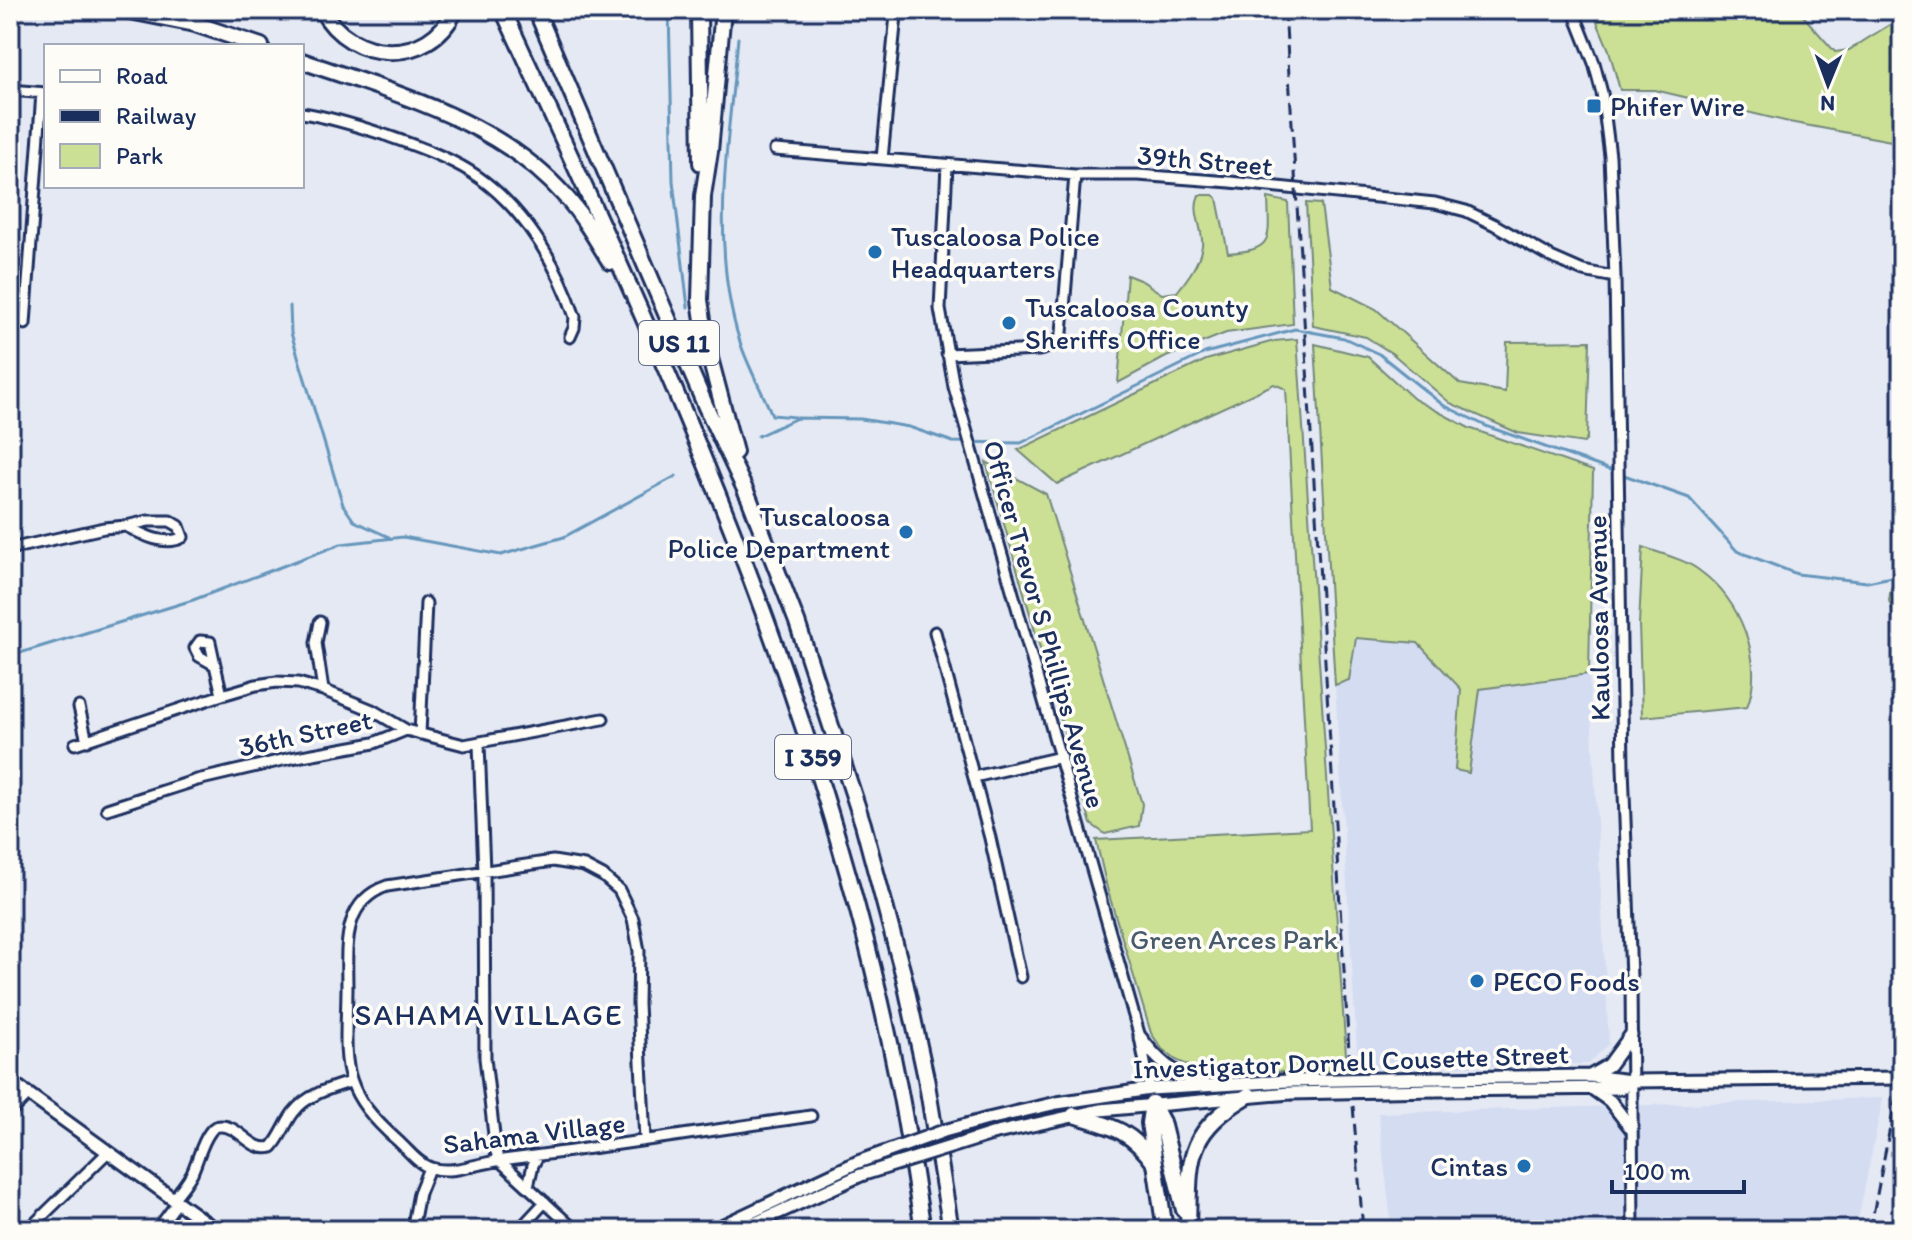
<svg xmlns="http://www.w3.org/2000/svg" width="1912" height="1240" font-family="Itim,sans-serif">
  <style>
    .built { fill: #d4dcf2 }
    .green { fill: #cbe095; stroke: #73887a; stroke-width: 2 }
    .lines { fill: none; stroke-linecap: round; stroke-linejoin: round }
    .stream { stroke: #6596bb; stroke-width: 3 }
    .minor-casing { stroke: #1b2f5e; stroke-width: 15 }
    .major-casing { stroke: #1b2f5e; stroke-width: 17 }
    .highway-casing { stroke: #1b2f5e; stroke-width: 20 }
    .minor { stroke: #fdfcf7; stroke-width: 9 }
    .major { stroke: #fdfcf7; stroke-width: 11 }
    .highway { stroke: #fdfcf7; stroke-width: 14 }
    .rail { stroke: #1b2f5e; stroke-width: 3; stroke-dasharray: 12 6; stroke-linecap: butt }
    .major-bridge-casing { stroke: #1b2f5e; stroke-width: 17; stroke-linecap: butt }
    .major-bridge { stroke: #fdfcf7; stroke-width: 11 }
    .poi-dot { fill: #1f6fb2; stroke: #fdfcf7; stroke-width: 3 }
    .labels { text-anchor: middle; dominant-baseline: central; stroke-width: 7; stroke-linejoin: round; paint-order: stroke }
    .shield { fill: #fdfcf7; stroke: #5f6c8c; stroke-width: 2 }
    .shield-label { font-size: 26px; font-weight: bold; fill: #1b2f5e }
    .poi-label { font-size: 28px; fill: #1b2f5e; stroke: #fdfcf7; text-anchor: start }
    .street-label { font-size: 28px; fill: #1b2f5e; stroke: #fdfcf7 }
    .park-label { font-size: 28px; fill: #475b6c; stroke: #fdfcf7 }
    .neighbourhood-label { font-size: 30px; letter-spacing: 2px; fill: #1b2f5e; stroke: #fdfcf7 }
  </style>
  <rect width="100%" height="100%" fill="#e5e9f4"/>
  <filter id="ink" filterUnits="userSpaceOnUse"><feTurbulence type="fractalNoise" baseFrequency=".0125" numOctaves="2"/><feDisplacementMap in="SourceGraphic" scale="16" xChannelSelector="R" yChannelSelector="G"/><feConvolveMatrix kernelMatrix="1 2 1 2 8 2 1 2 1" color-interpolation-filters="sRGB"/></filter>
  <g filter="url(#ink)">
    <path class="built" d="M 1355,638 L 1418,643 L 1461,689 L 1455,770 L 1469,773 L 1480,689 L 1589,674 L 1609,1044 L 1588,1064 L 1358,1068 L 1335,685 L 1349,680 Z
      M 1883,1098 L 1856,1230 L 1392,1230 L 1378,1113 Z"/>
    <path class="green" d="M 1592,10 L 1798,10 L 1835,52 L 1849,50 L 1902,17 L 1902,143 L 1789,122 L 1655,90 L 1620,90 L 1609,50 Z
      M 1199,195 L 1213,195 L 1217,198 L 1228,253 C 1275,250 1269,239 1268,198 L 1288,202 L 1293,324 L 1226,333 L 1166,357 L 1118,383 L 1127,275 L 1142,281 L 1162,294 L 1177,292 C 1188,278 1199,264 1202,246 C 1204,229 1191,212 1199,195 Z
      M 1306,203 L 1321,204 L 1332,287 L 1376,309 L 1460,384 L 1505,392 L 1507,342 L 1590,341 L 1587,438 L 1584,443 L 1518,433 L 1450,403 L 1393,354 L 1366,337 L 1313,326 Z
      M 1297,339 L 1347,1070 L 1207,1074 L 1176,1060 L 1162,1049 L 1151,1033 L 1107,888 L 1096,840 L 1310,829 L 1286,389 L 1274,384 L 1057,484 L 1018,450 L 1206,360 L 1274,341 Z
      M 1315,344 L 1368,357 L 1414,399 L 1469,428 L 1593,471 L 1589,674 L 1480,689 L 1469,773 L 1455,770 L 1461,689 L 1418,643 L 1356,638 L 1349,680 L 1335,685 Z
      M 986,462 L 1046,494 L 1142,804 L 1139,826 L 1105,834 L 1091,824 Z
      M 1643,547 C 1661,554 1685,559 1700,571 C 1740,600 1765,660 1747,707 L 1642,717 L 1639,624 Z
      M 1902,584 L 1902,635 L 1889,601 L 1891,588 Z"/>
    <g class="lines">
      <path class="stream" d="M 669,10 L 673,181 L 688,307
        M 738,38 C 729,137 709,245 740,342 C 748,367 762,391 772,415 L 795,417
        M 290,306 L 291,333 L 343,505 L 354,521 L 389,537
        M 758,436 L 797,418 L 861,419 L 909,427 L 953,442 L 1021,443 L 1205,353 L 1295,329 L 1344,338 L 1379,354 L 1443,405 L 1486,426 L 1689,498 L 1737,551 L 1797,574 L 1867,582 L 1902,575
        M 10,656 L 193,600 L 341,544 L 403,537 L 501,555 L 564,537 L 676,476"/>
      <defs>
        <path id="minor" d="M 1573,10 L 1594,63 L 1602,93 L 1610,156 L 1615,277 L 1623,767 L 1631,978 L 1633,1230
          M 10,90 L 46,93
          M 302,113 C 330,117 358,126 385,135 C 408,143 432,151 453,162 C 513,191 555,256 575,317 L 574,328 L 570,337
          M 775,150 L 1075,175 L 1138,175 L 1230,182 L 1435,203 L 1466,211 L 1495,225 L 1551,257 L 1583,271 L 1615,277
          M 882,159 L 896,15
          M 947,165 L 940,309 L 954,387 L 1140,1037 L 1150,1089
          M 25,324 L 42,93
          M 947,354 L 1039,350 C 1051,347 1057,344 1062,333 L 1075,175
          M 148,521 L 170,521 L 179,526 L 183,537 C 165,547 143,535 126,526 Z
          M 10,549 L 104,528 L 126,526
          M 320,622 L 316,643 L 323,690
          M 935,632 L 990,838 L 1021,977
          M 200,641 L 210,642 L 215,665 L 199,656 L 195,648 Z
          M 215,665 L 222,695
          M 79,707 L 87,741
          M 420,734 L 426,603
          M 75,744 L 222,695 L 256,685 L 277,682 L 298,683 L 323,690 L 372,710 L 406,730 L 464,745 L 603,719
          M 479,744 L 484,871 L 485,1058 L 496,1152 L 499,1160 L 575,1230
          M 974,777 L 1061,757
          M 107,809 L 197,780 L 291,758 L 374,743 L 406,730
          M 10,1113 L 28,1095
          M 645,1140 L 638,1004 L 639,951 L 633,919 L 619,890 L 603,876 L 584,866 L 553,861 L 387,886 C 341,902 347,948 347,989 C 346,1064 337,1087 398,1141 C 408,1150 418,1164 431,1168 C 452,1175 482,1162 503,1160 C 606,1147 708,1131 811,1116
          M 528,1186 L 533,1165 L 538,1156
          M 173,1199 C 180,1191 187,1182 192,1173 C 198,1160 202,1142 210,1132 C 213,1127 216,1126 221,1126 C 241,1126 251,1153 272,1147 C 281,1137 285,1124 293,1113 C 306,1095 330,1088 350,1082
          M 28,1230 L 108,1152
          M 157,1230 L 177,1203
          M 412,1230 L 419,1193 L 429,1168
          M 519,1230 L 545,1202
          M 1899,1230 L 1902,1214"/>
        <path id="major" d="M 1140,1037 C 1157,1060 1173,1075 1201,1082
          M 1590,1076 L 1609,1065 L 1631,1035
          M 1435,1078 L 1590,1076 L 1631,1081 L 1902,1078
          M 10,1081 L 216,1230
          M 1593,1089 L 1610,1101 L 1631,1128
          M 1434,1090 L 1620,1088 L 1631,1081
          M 988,1119 L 1057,1103 L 1150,1089 L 1288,1081
          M 992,1134 L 1100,1110 L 1290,1093
          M 713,1230 L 858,1162
          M 740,1230 L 861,1175"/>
        <path id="highway" d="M 125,10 L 195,24 L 261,46
          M 322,10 C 350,63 429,67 455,10
          M 503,10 C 619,261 739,515 820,780 C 851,879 878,980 898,1082 C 908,1131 915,1181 923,1230
          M 536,10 L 706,407 L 749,498 L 797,622 L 863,824 L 904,977 L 926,1078 L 951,1230
          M 699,10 L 701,163
          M 723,10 L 710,151 L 703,196 L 700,300 L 707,347 L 735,452
          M 302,61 C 395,94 497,119 565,196 C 583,216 596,239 610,262
          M 1152,1103 L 1162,1122 L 1184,1210
          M 1152,1104 L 1149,1123 L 1165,1230
          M 1074,1115 C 1111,1126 1131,1130 1155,1164
          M 1188,1230 C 1190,1160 1183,1134 1249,1095"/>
      </defs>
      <use href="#minor" class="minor-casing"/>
      <use href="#major" class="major-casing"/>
      <use href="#highway" class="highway-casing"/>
      <use href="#minor" class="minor"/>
      <use href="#major" class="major"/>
      <use href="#highway" class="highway"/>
      <path class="rail" d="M 1285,10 L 1350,1068 L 1363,1230
        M 1870,1230 L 1902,1066"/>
      <defs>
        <path id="major-bridge" d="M 1288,1081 L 1435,1078
          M 1290,1093 L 1434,1090
          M 858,1162 L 944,1131 L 988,1119
          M 861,1175 L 992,1134"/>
      </defs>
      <use href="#major-bridge" class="major-bridge-casing"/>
      <use href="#major-bridge" class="major-bridge"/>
    </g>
  </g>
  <g class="poi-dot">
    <rect x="1586" y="98" width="16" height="16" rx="4"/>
    <circle cx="875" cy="252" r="8"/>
    <circle cx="1009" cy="323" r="8"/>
    <circle cx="906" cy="532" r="8"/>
    <circle cx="1477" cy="981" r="8"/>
    <circle cx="1524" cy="1166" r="8"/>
  </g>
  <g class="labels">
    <g class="shield">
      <rect x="639" y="321" width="80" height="44" rx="6"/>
      <rect x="775" y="735" width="76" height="44" rx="6"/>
    </g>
    <g class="shield-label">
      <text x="679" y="343">US 11</text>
      <text x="813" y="757">I 359</text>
    </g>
    <g class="poi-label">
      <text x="1610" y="106">Phifer Wire</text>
      <text x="891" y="236">Tuscaloosa Police<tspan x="891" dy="32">Headquarters</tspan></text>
      <text x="1025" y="307">Tuscaloosa County<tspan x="1025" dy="32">Sheriffs Office</tspan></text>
      <text x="890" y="516" text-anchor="end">Tuscaloosa<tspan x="890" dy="32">Police Department</tspan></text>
      <text x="1493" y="981">PECO Foods</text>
      <text x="1508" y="1166" text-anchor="end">Cintas</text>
    </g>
    <g class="street-label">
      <text transform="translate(1205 160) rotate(5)">39th Street</text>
      <text transform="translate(1598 618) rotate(-91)">Kauloosa Avenue</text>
      <text transform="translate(1045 624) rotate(74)">Officer Trevor S Phillips Avenue</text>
      <text transform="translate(305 733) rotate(-12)">36th Street</text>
      <text transform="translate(1351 1061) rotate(-2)">Investigator Dornell Cousette Street</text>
      <text transform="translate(534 1133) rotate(-7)">Sahama Village</text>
    </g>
    <g class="park-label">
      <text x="1234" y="939">Green Arces Park</text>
    </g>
    <g class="neighbourhood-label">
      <text x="489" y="1014">SAHAMA VILLAGE</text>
    </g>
  </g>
  <rect width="1912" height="1240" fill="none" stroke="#fdfcf7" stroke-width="40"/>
  <rect x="20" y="20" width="1872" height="1200" fill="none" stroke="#1b2f5e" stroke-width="3" filter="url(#ink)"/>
  <rect x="44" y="44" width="260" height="144" fill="#fdfcf7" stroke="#a3aaba" stroke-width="2"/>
  <rect x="60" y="70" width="40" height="12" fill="#fdfcf7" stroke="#a3aaba" stroke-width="2"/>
  <text x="116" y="84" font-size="24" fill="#1b2f5e">Road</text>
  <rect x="60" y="110" width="40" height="12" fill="#1b2f5e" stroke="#a3aaba" stroke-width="2"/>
  <text x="116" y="124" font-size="24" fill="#1b2f5e">Railway</text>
  <rect x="60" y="144" width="40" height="24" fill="#cbe095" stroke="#a3aaba" stroke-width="2"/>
  <text x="116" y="164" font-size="24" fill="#1b2f5e">Park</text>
  <g transform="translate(1828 84) rotate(181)" stroke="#fdfcf7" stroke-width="6" paint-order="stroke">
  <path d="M0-6L14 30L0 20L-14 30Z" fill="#1b2f5e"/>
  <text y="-12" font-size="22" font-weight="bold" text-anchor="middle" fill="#1b2f5e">N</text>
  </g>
  <path d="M1612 1180v12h132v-12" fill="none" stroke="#1b2f5e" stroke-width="4"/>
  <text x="1624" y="1180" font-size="24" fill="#1b2f5e" stroke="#fdfcf7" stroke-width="6" paint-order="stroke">100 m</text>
</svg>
